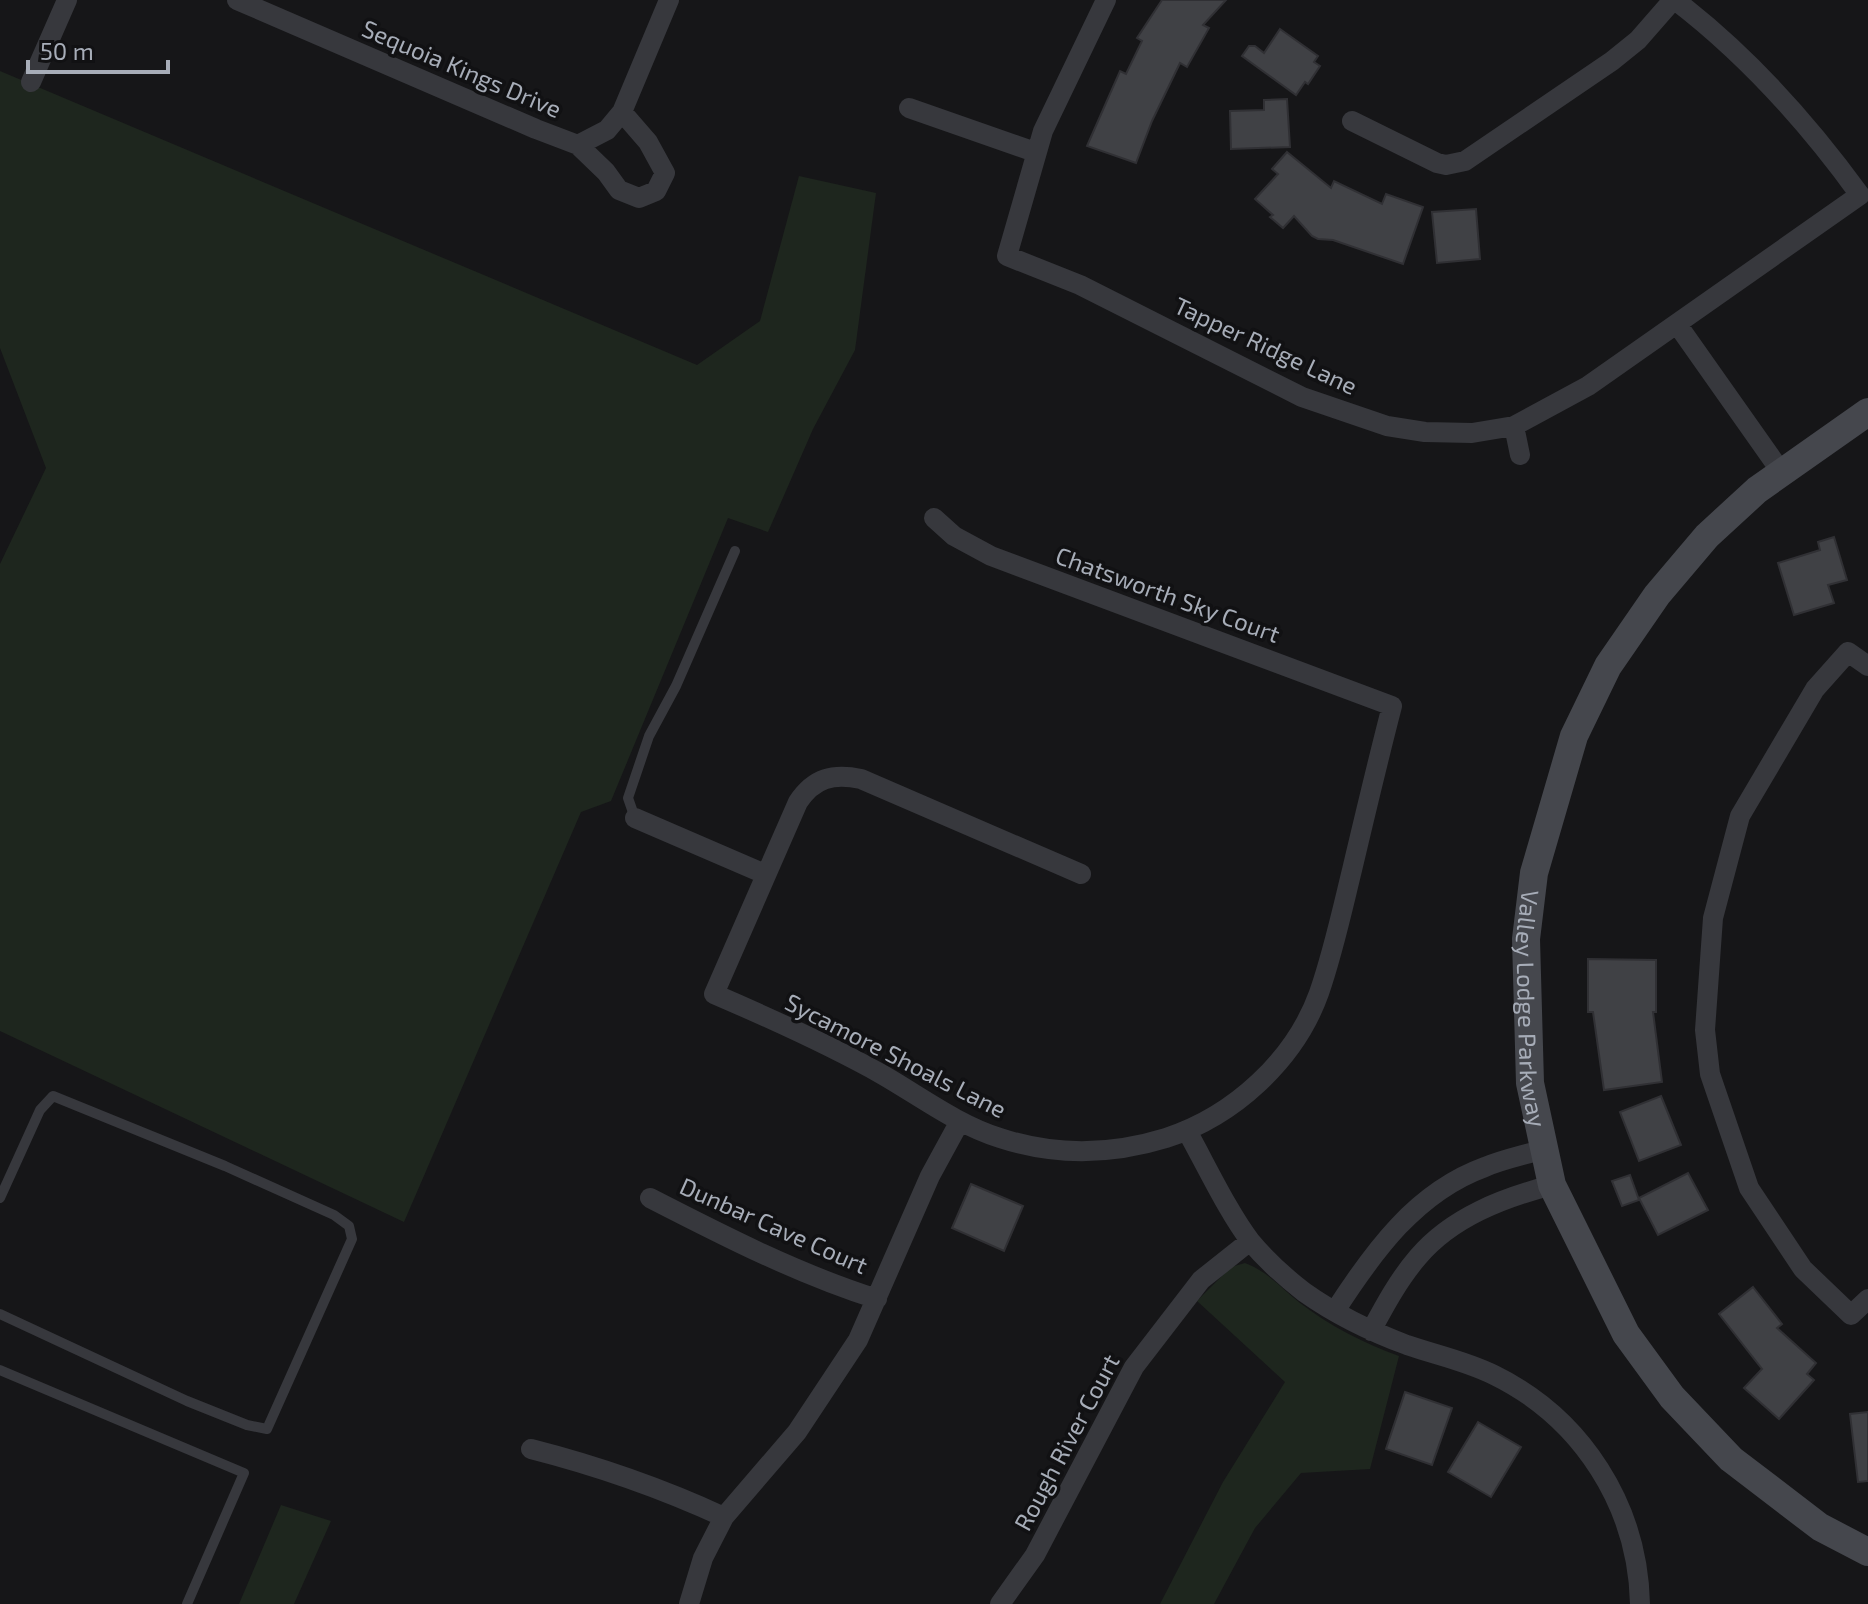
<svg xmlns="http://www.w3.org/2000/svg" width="1868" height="1604" font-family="'Exo 2',sans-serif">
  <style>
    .green { fill: #1e261e }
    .building { fill: #404145; stroke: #303034; stroke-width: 2 }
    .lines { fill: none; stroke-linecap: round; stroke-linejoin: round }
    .lane { stroke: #37383d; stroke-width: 10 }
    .street { stroke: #37383d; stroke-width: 20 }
    .secondary { stroke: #45474d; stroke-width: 28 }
    .labels { text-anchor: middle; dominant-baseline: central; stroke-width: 7; stroke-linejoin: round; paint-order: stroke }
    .street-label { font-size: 24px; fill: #a7adb8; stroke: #111113 }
  </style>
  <rect width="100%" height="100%" fill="#161618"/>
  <path class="green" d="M 0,71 L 697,365 L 760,321 L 799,176 L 876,193 L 855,350 L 813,429 L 768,532 L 728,518 L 611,801 L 581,812 L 404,1222 L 0,1031 L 0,564 L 46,468 L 0,348 Z
    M 1245,1263 C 1267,1271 1281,1288 1300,1303 C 1330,1326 1363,1343 1399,1356 L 1370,1469 L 1301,1473 L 1255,1528 L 1214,1604 L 1160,1604 L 1223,1482 L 1285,1382 L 1197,1301 L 1231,1267 Z
    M 281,1505 L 331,1521 L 294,1604 L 239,1604 Z"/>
  <path class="building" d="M 1162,0 L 1226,0 L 1203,25 L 1209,28 L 1187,67 L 1180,63 L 1152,121 L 1136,163 L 1087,146 L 1120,71 L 1126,74 L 1142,41 L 1137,38 Z
    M 1280,29 L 1318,56 L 1314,62 L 1320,66 L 1308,84 L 1305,82 L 1296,95 L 1242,56 L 1249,46 L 1255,46 L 1264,53 Z
    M 1287,99 L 1290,147 L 1231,149 L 1230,111 L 1264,110 L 1264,100 Z
    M 1287,152 L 1331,188 L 1334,181 L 1382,204 L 1386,194 L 1423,207 L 1403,264 L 1333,240 L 1318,239 L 1312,236 L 1294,216 L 1283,228 L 1270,217 L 1273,215 L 1255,199 L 1278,174 L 1272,169 Z
    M 1476,209 L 1480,259 L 1437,263 L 1432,212 Z
    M 1834,537 L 1847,580 L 1828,585 L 1834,603 L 1794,615 L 1778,563 L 1820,550 L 1818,542 Z
    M 1588,959 L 1656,960 L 1656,1012 L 1653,1012 L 1662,1082 L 1604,1090 L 1593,1012 L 1588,1012 Z
    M 1661,1096 L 1681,1145 L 1639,1161 L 1620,1112 Z
    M 1688,1173 L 1708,1210 L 1658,1235 L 1639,1198 Z
    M 1630,1175 L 1639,1200 L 1622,1206 L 1612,1181 Z
    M 971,1184 L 1023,1206 L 1004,1251 L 952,1228 Z
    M 1753,1287 L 1782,1324 L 1777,1328 L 1816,1363 L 1807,1374 L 1814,1380 L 1779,1419 L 1744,1388 L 1762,1369 L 1719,1314 Z
    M 1405,1392 L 1452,1408 L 1432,1465 L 1386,1449 Z
    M 1868,1412 L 1868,1481 L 1858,1482 L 1850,1414 Z
    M 1478,1422 L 1521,1447 L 1491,1497 L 1448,1472 Z"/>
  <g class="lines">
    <path class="lane" d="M 635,818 L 628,798 L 649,736 L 676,686 L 735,551
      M 0,1198 L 40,1110 L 53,1096 L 225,1166 L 334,1215 L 349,1226 L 352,1239 L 267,1429 L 247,1425 L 187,1401 L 0,1314
      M 0,1370 L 244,1473 L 187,1604"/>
    <path class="street" d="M 237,0 L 536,129 L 578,145 L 607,130 L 622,112 L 669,0
      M 1106,0 L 1043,131 L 1007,256 L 1080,285 L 1302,397 L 1387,426 L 1425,432 L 1472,433 L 1514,426 L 1588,386 L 1860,195 C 1807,122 1747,55 1675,0
      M 31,82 L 67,0
      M 909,108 L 1035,152
      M 1352,121 L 1437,163 L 1446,165 L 1465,161 L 1612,61 L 1638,40 L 1673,0
      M 578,145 L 606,172 L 619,190 L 639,198 L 656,191 L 665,173 L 648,142 L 622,112
      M 1677,324 L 1782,473
      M 1514,426 L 1520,455
      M 934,518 L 954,536 L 991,556 L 1392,706 C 1378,760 1365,815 1352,870 C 1342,911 1333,953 1319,993 C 1295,1060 1234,1116 1166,1138 C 1111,1155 1055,1156 1000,1138 C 958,1125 921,1097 883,1075 C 828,1044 772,1019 714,994 L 798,802 C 814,778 833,773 861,779 L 1081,874
      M 1868,666 L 1848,652 L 1815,689 L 1740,816 L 1713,918 L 1705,1030 L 1710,1074 L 1749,1188 L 1803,1269 L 1851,1315 L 1868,1299
      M 635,818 L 765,874
      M 1187,1131 C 1206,1165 1228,1212 1251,1242 C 1266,1260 1286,1278 1304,1292 C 1335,1314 1372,1332 1407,1345 C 1436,1355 1466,1361 1494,1375 C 1582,1418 1638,1506 1640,1604
      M 650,1198 C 724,1236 798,1274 877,1299
      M 1335,1311 C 1373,1252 1416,1192 1485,1167 C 1504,1159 1525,1155 1544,1149
      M 1371,1331 C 1385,1305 1399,1279 1418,1257 C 1452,1217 1503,1198 1552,1185
      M 531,1449 C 598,1466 661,1488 724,1517
      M 689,1604 L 703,1558 L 724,1517 L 797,1432 L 858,1340 L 930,1176 L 960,1121
      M 1000,1604 L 1035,1555 L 1134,1367 L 1201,1280 L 1250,1241"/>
    <path class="secondary" id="s1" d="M 1868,412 L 1757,490 L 1707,536 L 1657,595 L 1608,666 L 1574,736 L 1534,873 L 1526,939 L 1530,1083 L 1552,1185 L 1626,1334 L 1672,1397 L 1731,1459 L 1820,1527 L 1868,1552"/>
  </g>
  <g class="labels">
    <g class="street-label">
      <text transform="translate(462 68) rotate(23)">Sequoia Kings Drive</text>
      <text transform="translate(1266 345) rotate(25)">Tapper Ridge Lane</text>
      <text transform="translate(1168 594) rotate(20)">Chatsworth Sky Court</text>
      <text stroke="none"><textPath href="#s1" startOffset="724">Valley Lodge Parkway</textPath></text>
      <text transform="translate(896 1055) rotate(27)">Sycamore Shoals Lane</text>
      <text transform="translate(774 1225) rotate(24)">Dunbar Cave Court</text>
      <text transform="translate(1066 1442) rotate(-62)">Rough River Court</text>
    </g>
  </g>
  <path d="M28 60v12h140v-12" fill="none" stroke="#a7adb8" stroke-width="4"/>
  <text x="40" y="60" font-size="24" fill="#a7adb8" stroke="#111113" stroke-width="6" paint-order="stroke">50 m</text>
</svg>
